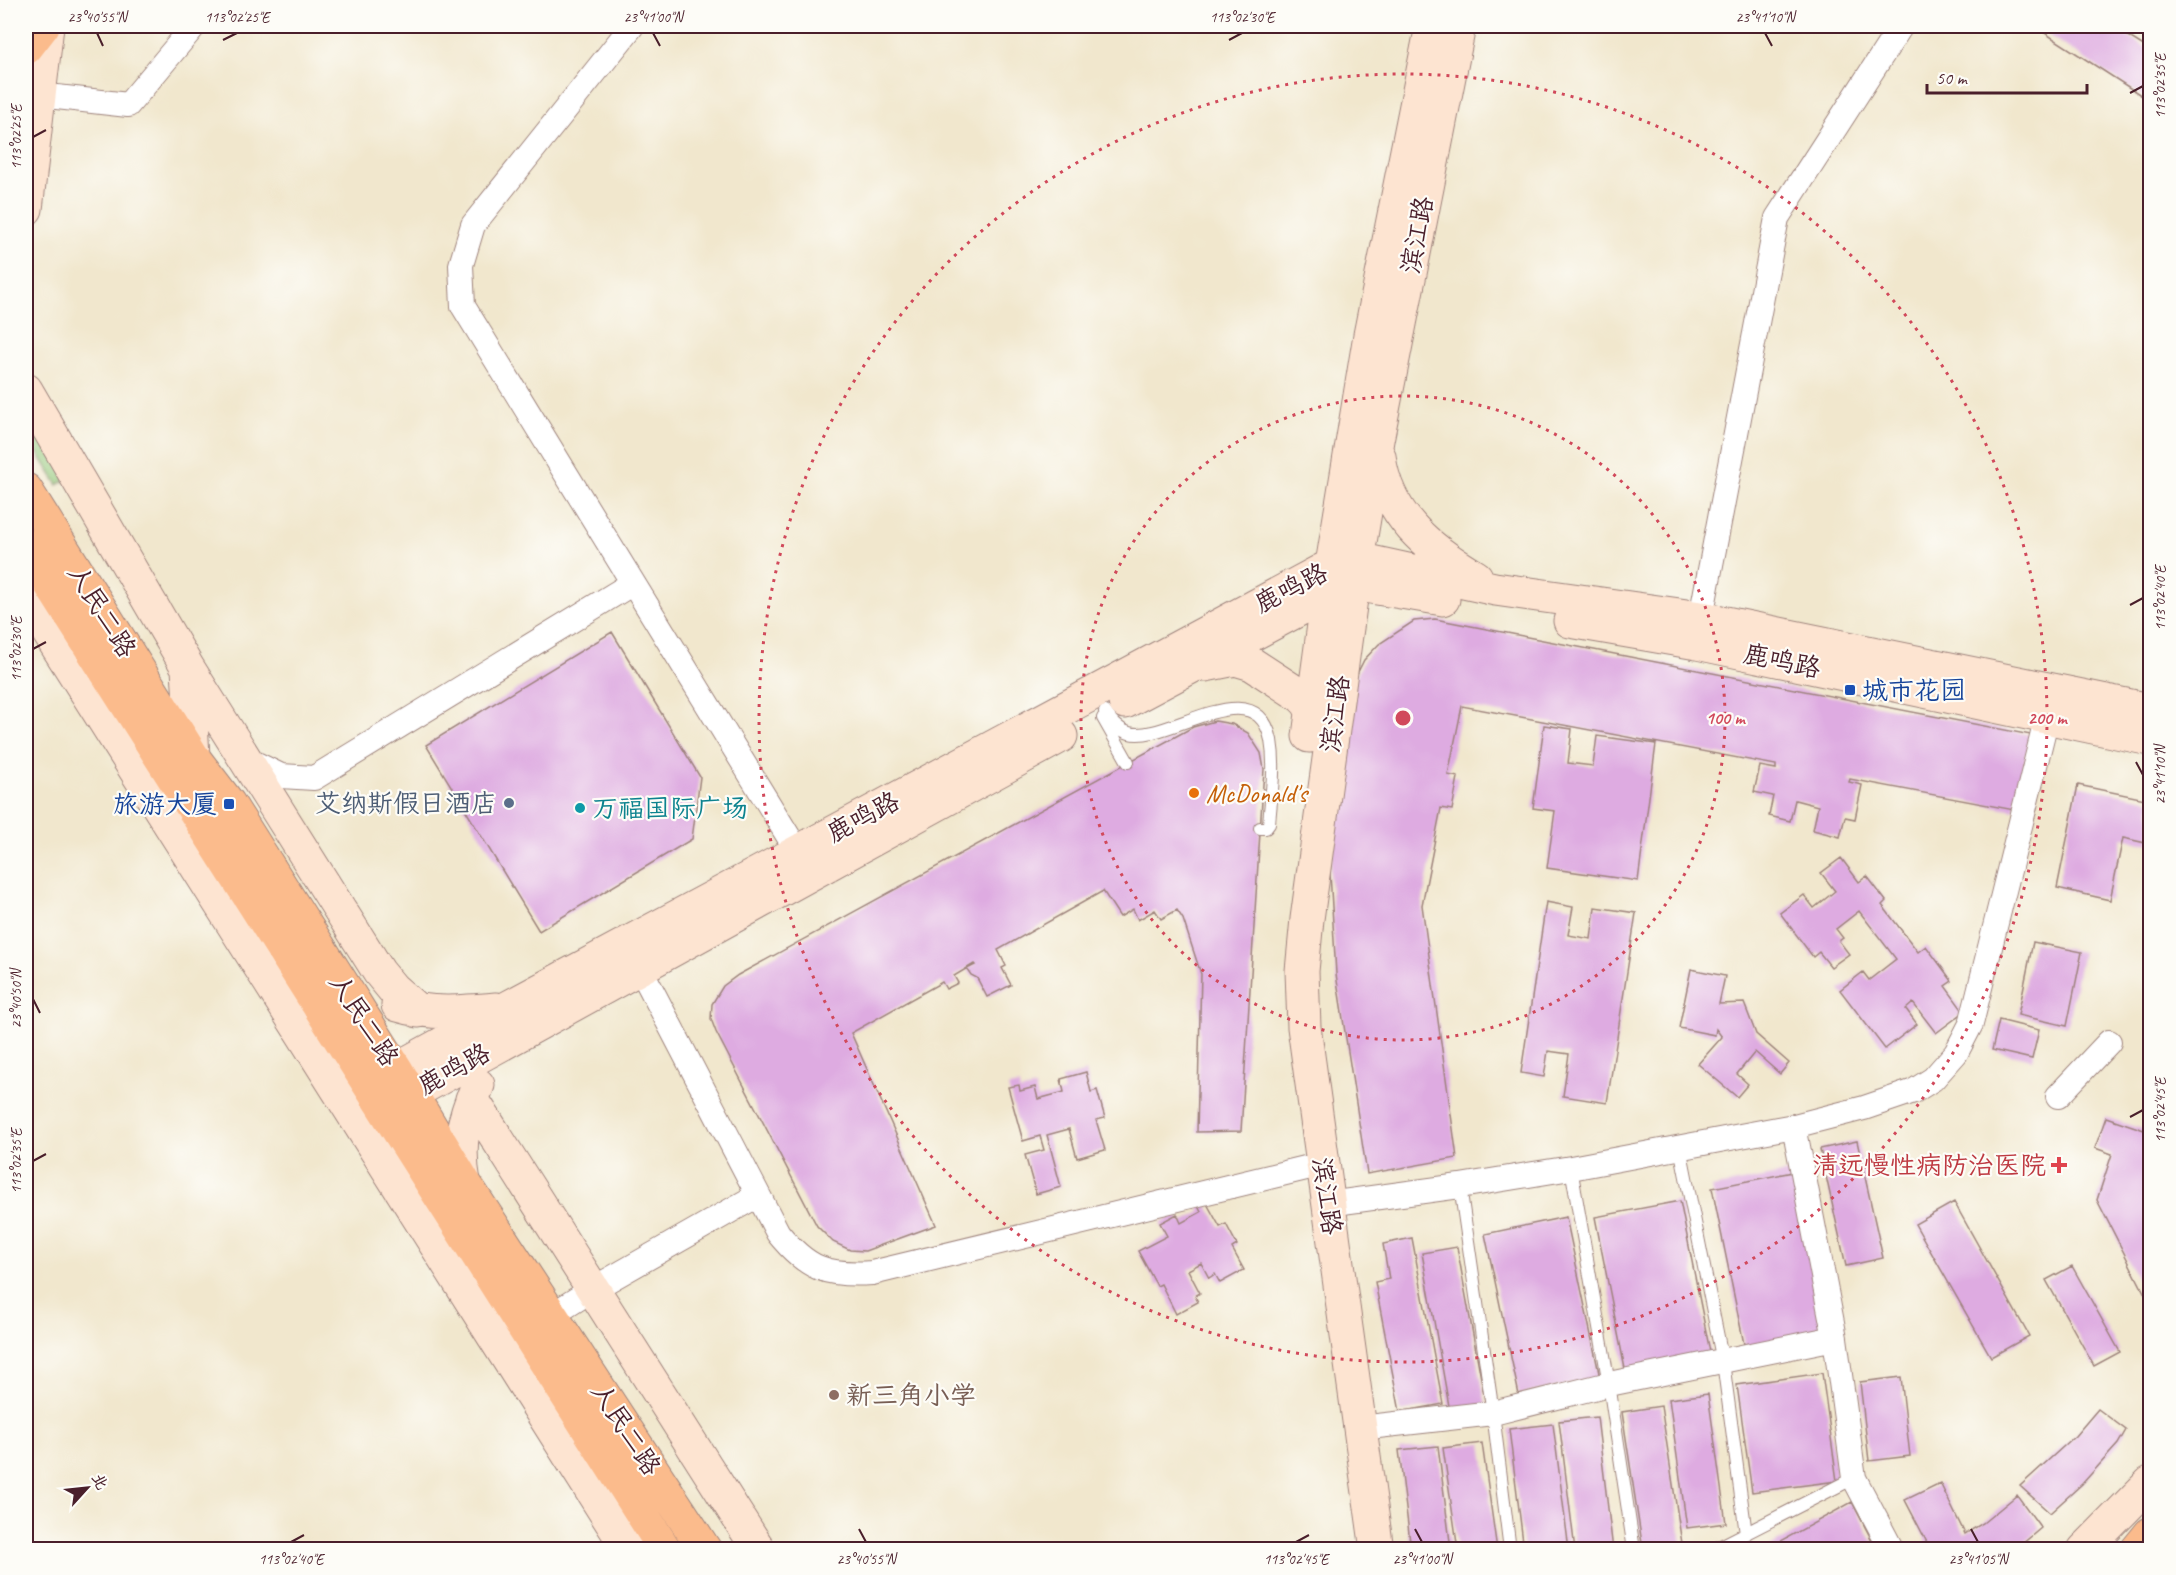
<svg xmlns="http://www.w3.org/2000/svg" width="2176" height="1575" font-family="Caveat,'LXGW WenKai TC',sans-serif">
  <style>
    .green { fill: #92c677; stroke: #6e7251; stroke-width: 1.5 }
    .building { fill: #deabe1 }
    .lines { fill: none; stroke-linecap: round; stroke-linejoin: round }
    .lane-casing { stroke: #9e837c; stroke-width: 14 }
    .street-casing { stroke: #9e837c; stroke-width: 26 }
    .secondary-casing { stroke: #9e837c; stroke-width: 35 }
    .primary-casing { stroke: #9e837c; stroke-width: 35 }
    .highway-casing { stroke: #9e837c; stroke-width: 35 }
    .lane { stroke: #fff; stroke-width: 12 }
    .street { stroke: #fff; stroke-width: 24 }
    .secondary { stroke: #fde4d1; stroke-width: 33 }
    .primary { stroke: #fbbb8c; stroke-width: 33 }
    .highway { stroke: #fbbb8c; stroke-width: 33 }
    .ticks { fill: none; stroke: #4a1f2b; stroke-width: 2 }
    .ring { fill: none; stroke: #d1495b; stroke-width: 3; stroke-dasharray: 3 6 }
    .transit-dot { fill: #1a4fb4; stroke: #fdfcf7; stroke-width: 2 }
    .food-dot { fill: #e8710a; stroke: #fdfcf7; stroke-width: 2 }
    .service-dot { fill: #5c6f8a; stroke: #fdfcf7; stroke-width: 2 }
    .culture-dot { fill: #0f9aa8; stroke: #fdfcf7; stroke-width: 2 }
    .health-dot { fill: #e0444e; stroke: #fdfcf7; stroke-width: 2 }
    .education-dot { fill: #8d6e63; stroke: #fdfcf7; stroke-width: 2 }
    .labels { text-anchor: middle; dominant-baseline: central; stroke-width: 4.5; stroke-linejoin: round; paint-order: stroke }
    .street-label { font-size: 26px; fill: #4a1f2b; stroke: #fdfcf7 }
    .transit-label { font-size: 26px; fill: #164399; stroke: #fdfcf7; text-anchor: start }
    .food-label { font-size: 26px; fill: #c56008; stroke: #fdfcf7; text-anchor: start }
    .service-label { font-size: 26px; fill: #4e5e75; stroke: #fdfcf7; text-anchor: end }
    .culture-label { font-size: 26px; fill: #0d838f; stroke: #fdfcf7; text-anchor: start }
    .health-label { font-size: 26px; fill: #be3a42; stroke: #fdfcf7; text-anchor: end }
    .education-label { font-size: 26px; fill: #785e54; stroke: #fdfcf7; text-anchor: start }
    .centre { fill: #d1495b; stroke: #fdfcf7; stroke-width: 3 }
    .ring-label { font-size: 18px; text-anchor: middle; font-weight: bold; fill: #d1495b; stroke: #fdfcf7; stroke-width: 4.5; stroke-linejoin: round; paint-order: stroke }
    .neatline { fill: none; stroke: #4a1f2b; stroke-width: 2 }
    .ticks-label { font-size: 15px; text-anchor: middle; fill: #4a1f2b }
  </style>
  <rect width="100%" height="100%" fill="#fdfcf7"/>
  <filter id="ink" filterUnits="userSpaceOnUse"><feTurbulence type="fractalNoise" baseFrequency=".0167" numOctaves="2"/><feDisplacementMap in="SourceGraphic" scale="12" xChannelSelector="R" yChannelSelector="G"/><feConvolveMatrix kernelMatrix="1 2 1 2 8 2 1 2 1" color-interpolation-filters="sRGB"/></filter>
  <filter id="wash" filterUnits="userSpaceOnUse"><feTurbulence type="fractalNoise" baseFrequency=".008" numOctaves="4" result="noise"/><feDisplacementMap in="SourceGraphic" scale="24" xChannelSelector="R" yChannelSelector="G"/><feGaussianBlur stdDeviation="1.35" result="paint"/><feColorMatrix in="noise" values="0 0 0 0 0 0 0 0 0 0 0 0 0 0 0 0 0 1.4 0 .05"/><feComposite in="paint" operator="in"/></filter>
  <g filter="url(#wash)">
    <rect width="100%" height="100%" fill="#f1e7cd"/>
    <path class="green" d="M 26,405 L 69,478 L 58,485 L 26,435 Z"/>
    <g id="blocks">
      <path class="building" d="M 2034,26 L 2112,26 L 2150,50 L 2150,101 Z
        M 1435,619 L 2031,735 L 2014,810 L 1850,779 L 1849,782 L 1862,785 L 1855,819 L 1845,817 L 1840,837 L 1813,830 L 1818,806 L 1795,800 L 1790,821 L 1769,816 L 1773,796 L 1754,792 L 1760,766 L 1776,769 L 1776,765 L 1462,706 L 1448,775 L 1458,777 L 1452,810 L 1441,808 L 1422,905 L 1457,1158 L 1367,1174 L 1336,974 L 1330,873 L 1351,686 L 1364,660 L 1379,644 L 1414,621 Z
        M 612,632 L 700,777 L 692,839 L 539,931 L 426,745 Z
        M 1215,721 L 1232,724 L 1248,733 L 1261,753 L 1264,769 L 1241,1131 L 1197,1132 L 1201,974 L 1183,919 L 1177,910 L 1161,919 L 1155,910 L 1138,920 L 1133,909 L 1120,917 L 1103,891 L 998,950 L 1006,966 L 1002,968 L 1011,985 L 987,997 L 977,978 L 971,975 L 967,969 L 975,965 L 974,964 L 954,976 L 958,983 L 946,989 L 942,982 L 851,1033 L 936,1225 L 865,1251 L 850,1250 L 833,1242 L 817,1226 L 716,1032 L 711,1019 L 712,1004 L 723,986 L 738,975 L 1193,727 Z
        M 1544,725 L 1572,729 L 1568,763 L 1593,766 L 1597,736 L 1656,744 L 1638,881 L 1547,868 L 1555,811 L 1533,808 Z
        M 2078,785 L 2150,800 L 2150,844 L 2123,838 L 2110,900 L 2057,888 Z
        M 1841,858 L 1859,882 L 1867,876 L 1886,901 L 1882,905 L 1918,952 L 1926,946 L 1952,981 L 1945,986 L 1964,1012 L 1936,1033 L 1913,1003 L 1906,1009 L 1917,1024 L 1885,1049 L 1840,990 L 1863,972 L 1869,980 L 1896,959 L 1859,911 L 1836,929 L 1843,938 L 1839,941 L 1849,954 L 1831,967 L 1819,952 L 1813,957 L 1780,913 L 1804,895 L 1814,908 L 1835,891 L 1821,873 Z
        M 1546,902 L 1573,907 L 1568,935 L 1591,939 L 1595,907 L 1636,913 L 1607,1103 L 1563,1096 L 1569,1054 L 1548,1051 L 1544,1077 L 1521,1073 Z
        M 2033,942 L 2082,952 L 2067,1026 L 2018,1015 Z
        M 1691,969 L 1725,976 L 1719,1004 L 1744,1003 L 1756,1034 L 1789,1063 L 1780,1074 L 1755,1052 L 1737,1074 L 1748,1084 L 1737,1097 L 1698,1064 L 1722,1037 L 1716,1029 L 1715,1035 L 1679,1028 Z
        M 1999,1020 L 2039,1030 L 2032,1059 L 1992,1050 Z
        M 1086,1072 L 1091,1092 L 1097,1090 L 1105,1118 L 1096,1120 L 1105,1150 L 1077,1158 L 1069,1129 L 1047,1135 L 1061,1187 L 1036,1194 L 1025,1155 L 1044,1150 L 1040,1136 L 1023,1141 L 1008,1087 L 1019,1085 L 1020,1091 L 1035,1087 L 1038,1099 L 1064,1092 L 1061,1079 Z
        M 2106,1117 L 2150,1132 L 2150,1304 L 2097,1200 L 2112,1154 L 2095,1148 Z
        M 1857,1141 L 1883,1258 L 1846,1266 L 1820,1149 Z
        M 1793,1172 L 1827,1333 L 1745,1349 L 1712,1188 Z
        M 1680,1201 L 1711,1357 L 1626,1374 L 1595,1217 Z
        M 1206,1202 L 1220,1227 L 1226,1224 L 1237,1245 L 1232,1248 L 1244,1270 L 1220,1283 L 1215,1274 L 1209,1278 L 1201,1263 L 1188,1270 L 1200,1293 L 1195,1296 L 1198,1302 L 1176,1314 L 1161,1284 L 1157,1286 L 1138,1251 L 1167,1236 L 1160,1223 L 1177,1214 L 1181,1223 L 1201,1212 L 1198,1206 Z
        M 1954,1202 L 2029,1336 L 1991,1357 L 1915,1224 Z
        M 1566,1217 L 1600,1378 L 1519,1395 L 1485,1234 Z
        M 1412,1238 L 1443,1404 L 1400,1412 L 1375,1282 L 1389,1279 L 1383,1244 Z
        M 1457,1247 L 1486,1406 L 1450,1412 L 1422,1253 Z
        M 2072,1266 L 2120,1352 L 2094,1366 L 2046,1280 Z
        M 1822,1373 L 1837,1481 L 1752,1492 L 1737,1385 Z
        M 1901,1377 L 1910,1456 L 1869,1461 L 1860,1382 Z
        M 1708,1394 L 1726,1523 L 1687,1528 L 1669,1399 Z
        M 1661,1406 L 1683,1550 L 1643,1550 L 1622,1412 Z
        M 2098,1409 L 2126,1430 L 2118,1444 L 2082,1484 L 2050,1513 L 2020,1486 L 2075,1436 Z
        M 1597,1417 L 1613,1550 L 1575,1550 L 1559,1421 Z
        M 1553,1424 L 1569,1550 L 1524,1550 L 1509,1429 Z
        M 1482,1443 L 1497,1550 L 1458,1550 L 1443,1448 Z
        M 1438,1446 L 1451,1550 L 1411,1550 L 1399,1450 Z
        M 1940,1483 L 1965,1534 L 1983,1523 L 2017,1495 L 2041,1528 L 2015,1550 L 1931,1550 L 1905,1500 Z
        M 1852,1502 L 1877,1550 L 1765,1550 Z"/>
    </g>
  </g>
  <g filter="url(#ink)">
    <use href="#blocks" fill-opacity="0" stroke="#9e837c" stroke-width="1.5"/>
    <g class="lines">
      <defs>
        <path id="lane" d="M 1105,712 C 1111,721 1118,730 1129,733 C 1166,744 1256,668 1271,740 C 1276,768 1271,796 1269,824 L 1266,828 L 1260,828
          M 1103,718 L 1128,762
          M 1680,1147 L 1723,1362 L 1746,1534
          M 1571,1168 L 1609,1384 L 1634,1550
          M 1460,1186 L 1493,1413 L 1510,1550
          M 1713,1550 L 1854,1478"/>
        <path id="street" d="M 632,26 L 473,225 L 461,265 L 463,306 L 798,852
          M 39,95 L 128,105 L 194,26
          M 1698,633 L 1777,218 L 1901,26
          M 244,758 L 281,776 L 314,778 L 633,583
          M 640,968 L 778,1233 C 807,1269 826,1276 872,1273 L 1306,1168
          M 2058,1096 L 2109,1042
          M 1794,1126 L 1835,1338 L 1854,1478 L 1892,1550
          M 1328,1204 L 1460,1186 L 1571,1168 L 1794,1126 L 1864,1108 L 1914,1091 L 1933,1079 L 1956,1053 L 1971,1024 L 2047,717
          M 552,1315 L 593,1289 L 758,1195
          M 1360,1428 L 1493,1413 L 1609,1384 L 1835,1338"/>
        <path id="secondary" d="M 26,209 L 47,26
          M 26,390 L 188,668 L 193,757
          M 1379,456 C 1386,514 1428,549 1476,577
          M 26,597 L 629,1550
          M 1570,621 L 1697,643 L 2150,739
          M 1205,665 L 1235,659 L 1252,664 L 1301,696 L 1308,703 L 1312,712
          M 188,668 L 379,972 L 393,989 L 418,1011
          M 1125,702 L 1328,594 L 1353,584 L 1443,599
          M 1309,736 L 1332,565 L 1370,335 L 1432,26
          M 398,1005 C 430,1015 463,1012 496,1009
          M 378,1090 L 396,1069 L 507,1008 L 1332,565 L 1358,559 L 1495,589 L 1701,618 L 2150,710
          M 383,1094 L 411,1094 L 1061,736
          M 472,1099 L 759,1550
          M 464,1182 C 457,1145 463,1120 478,1085
          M 1377,1550 L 1304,1027 L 1302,971 L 1307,919 L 1353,584 L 1377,440 L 1459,26
          M 2084,1550 L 2150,1483"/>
        <path id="primary" d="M 26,490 L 193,757 L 229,804 L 396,1069 L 464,1182 L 705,1550
          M 26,546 L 665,1550
          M 2137,1550 L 2150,1534"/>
        <path id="highway" d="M 26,48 L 43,26"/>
      </defs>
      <use href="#lane" class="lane-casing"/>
      <use href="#street" class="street-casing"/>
      <use href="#secondary" class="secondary-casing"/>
      <use href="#primary" class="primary-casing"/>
      <use href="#highway" class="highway-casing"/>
      <use href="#lane" class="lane"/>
      <use href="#street" class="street"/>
      <use href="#secondary" class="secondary"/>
      <use href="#primary" class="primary"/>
      <use href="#highway" class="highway"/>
    </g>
  </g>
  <path class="ticks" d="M 97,33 L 103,46M 653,33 L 660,46M 1765,33 L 1772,46M 223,40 L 237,33M 1229,40 L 1242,33M 2130,93 L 2143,86M 33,137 L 46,130M 2130,605 L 2143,598M 33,649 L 46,642M 2136,762 L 2143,775M 33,999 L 40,1013M 2130,1117 L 2143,1110M 33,1161 L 46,1154M 859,1529 L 866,1542M 1415,1529 L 1422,1542M 1971,1529 L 1978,1542M 291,1542 L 304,1535M 1296,1542 L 1309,1535"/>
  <g class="ring">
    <circle cx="1403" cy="718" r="322"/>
    <circle cx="1403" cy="718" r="644"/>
  </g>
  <g class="transit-dot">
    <rect x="1844" y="684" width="12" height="12" rx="3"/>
    <rect x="223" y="798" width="12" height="12" rx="3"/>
  </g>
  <circle class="food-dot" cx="1194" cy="793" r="6"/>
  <circle class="service-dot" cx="509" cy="803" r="6"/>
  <circle class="culture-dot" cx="580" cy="808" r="6"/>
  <path class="health-dot" d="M2056 1156h6v6h6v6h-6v6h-6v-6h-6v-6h6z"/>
  <circle class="education-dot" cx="834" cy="1395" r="6"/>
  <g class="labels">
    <g class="street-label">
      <text transform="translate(1417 235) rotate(-79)">滨江路</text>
      <text transform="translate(1291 588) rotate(-27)">鹿鸣路</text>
      <text transform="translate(102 611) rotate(58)">人民二路</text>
      <text transform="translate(1782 661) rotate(12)">鹿鸣路</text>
      <text transform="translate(1335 714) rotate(-82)">滨江路</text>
      <text transform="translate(863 817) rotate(-28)">鹿鸣路</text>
      <text transform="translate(364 1020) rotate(57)">人民二路</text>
      <text transform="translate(454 1069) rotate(-29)">鹿鸣路</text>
      <text transform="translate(1327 1196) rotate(82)">滨江路</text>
      <text transform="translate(626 1429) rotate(57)">人民二路</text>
    </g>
    <g class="transit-label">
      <text x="1862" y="690">城市花园</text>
      <text x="217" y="804" text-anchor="end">旅游大厦</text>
    </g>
    <g class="food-label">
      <text x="1206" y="793">McDonald's</text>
    </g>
    <g class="service-label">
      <text x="497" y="803">艾纳斯假日酒店</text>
    </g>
    <g class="culture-label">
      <text x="592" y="808">万福国际广场</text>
    </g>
    <g class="health-label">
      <text x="2046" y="1165">清远慢性病防治医院</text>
    </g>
    <g class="education-label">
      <text x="846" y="1395">新三角小学</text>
    </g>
  </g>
  <circle cx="1403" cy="718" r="9" class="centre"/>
  <g class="ring-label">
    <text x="1725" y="724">100 m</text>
    <text x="2047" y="724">200 m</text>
  </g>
  <rect width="2176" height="1575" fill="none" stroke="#fdfcf7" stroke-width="66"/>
  <g transform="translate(87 1488) rotate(63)" stroke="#fdfcf7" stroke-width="4.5" paint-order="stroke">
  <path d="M0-4.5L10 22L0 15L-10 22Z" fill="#4a1f2b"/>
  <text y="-9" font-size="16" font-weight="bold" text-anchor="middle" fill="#4a1f2b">北</text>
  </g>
  <path d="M1927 84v9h160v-9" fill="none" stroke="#4a1f2b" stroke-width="3"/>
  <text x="1936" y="84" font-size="18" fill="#4a1f2b" stroke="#fdfcf7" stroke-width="4.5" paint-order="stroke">50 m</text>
  <rect x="33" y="33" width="2110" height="1509" class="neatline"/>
  <g class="ticks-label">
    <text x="97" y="22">23°40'55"N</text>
    <text x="237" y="22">113°02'25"E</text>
    <text x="653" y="22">23°41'00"N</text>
    <text x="1242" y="22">113°02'30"E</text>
    <text x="1765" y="22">23°41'10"N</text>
    <text transform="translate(2160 86) rotate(-90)" y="5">113°02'35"E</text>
    <text transform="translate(16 137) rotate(-90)" y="5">113°02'25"E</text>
    <text transform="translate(2160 598) rotate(-90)" y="5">113°02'40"E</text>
    <text transform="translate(16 649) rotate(-90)" y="5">113°02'30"E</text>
    <text transform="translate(2160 775) rotate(-90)" y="5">23°41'10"N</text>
    <text transform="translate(16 999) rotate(-90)" y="5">23°40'50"N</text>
    <text transform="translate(2160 1110) rotate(-90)" y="5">113°02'45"E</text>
    <text transform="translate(16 1161) rotate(-90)" y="5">113°02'35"E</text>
    <text x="291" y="1564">113°02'40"E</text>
    <text x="866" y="1564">23°40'55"N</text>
    <text x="1296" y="1564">113°02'45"E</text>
    <text x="1422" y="1564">23°41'00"N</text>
    <text x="1978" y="1564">23°41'05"N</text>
  </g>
</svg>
